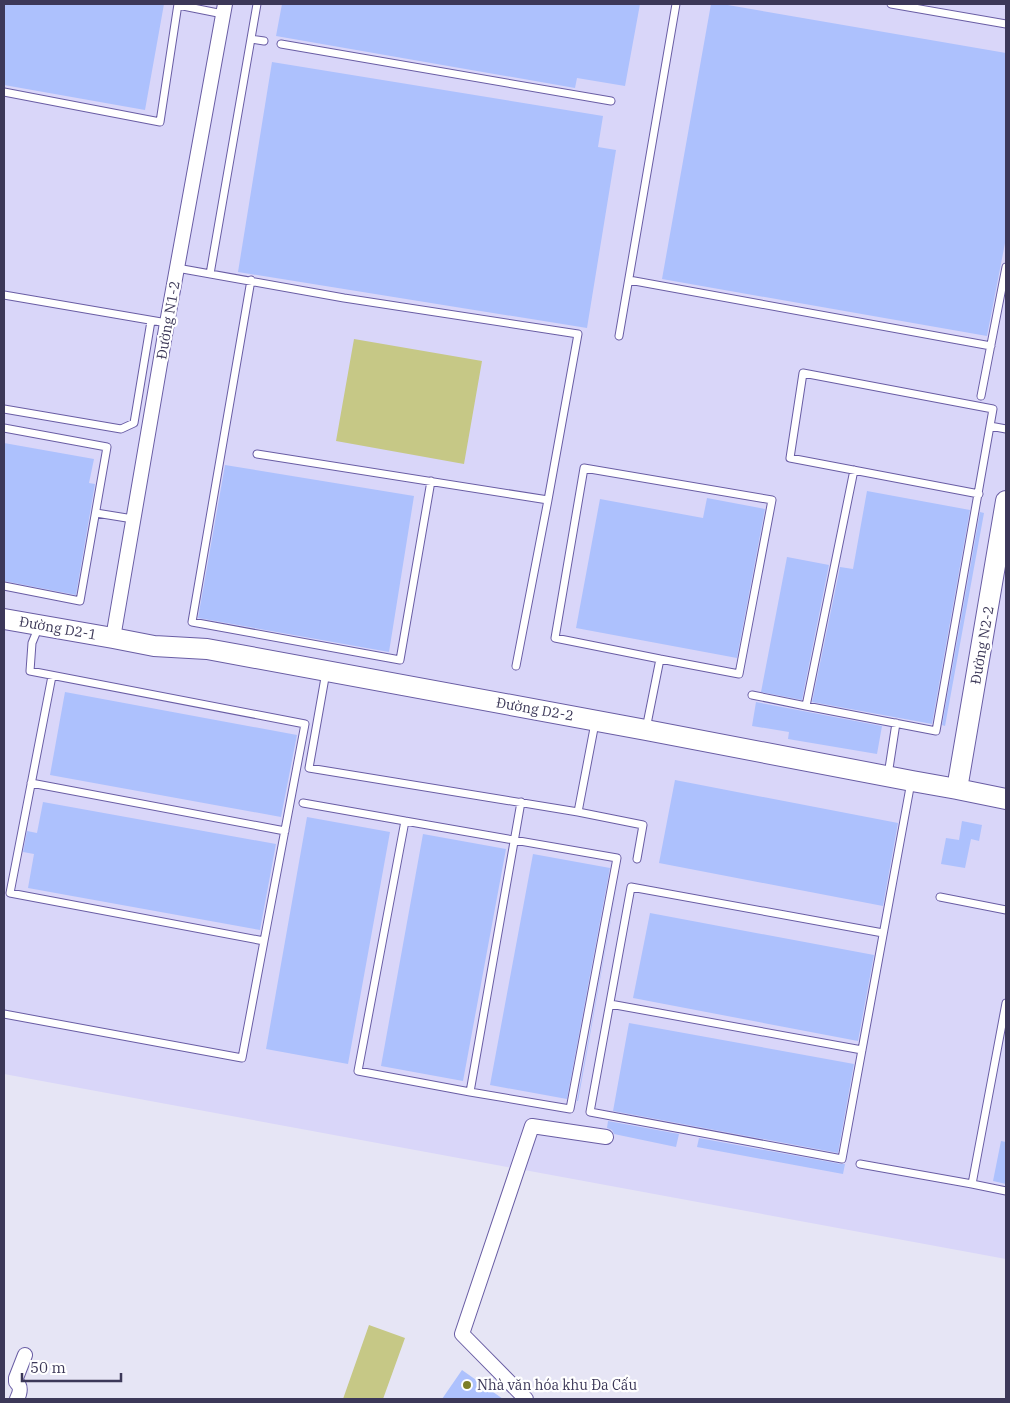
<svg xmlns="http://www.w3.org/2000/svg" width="1010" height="1403" font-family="'IBM Plex Serif',serif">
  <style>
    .built { fill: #d9d6f9 }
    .green { fill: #c6c886 }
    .building { fill: #adc1fd }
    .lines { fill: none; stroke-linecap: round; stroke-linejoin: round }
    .lane-casing { stroke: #695da4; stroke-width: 9 }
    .street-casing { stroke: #695da4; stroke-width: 16 }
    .secondary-casing { stroke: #695da4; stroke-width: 22 }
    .lane { stroke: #fff; stroke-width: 7 }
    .street { stroke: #fff; stroke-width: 14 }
    .secondary { stroke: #fff; stroke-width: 20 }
    .poi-dot { fill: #7d7e27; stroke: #fff; stroke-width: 2 }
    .labels { text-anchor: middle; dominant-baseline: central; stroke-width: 4.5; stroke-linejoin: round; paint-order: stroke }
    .street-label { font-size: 14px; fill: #3c3858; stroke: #fff }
    .poi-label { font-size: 14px; fill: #3c3858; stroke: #fff; text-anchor: start }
  </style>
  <rect width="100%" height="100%" fill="#e6e5f5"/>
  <path class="built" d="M 4,4 L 1006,4 L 1006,1259 L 4,1074 Z"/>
  <path class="green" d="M 354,339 L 482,361 L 464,464 L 336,441 Z
    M 369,1325 L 405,1338 L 383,1399 L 343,1399 Z"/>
  <path class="building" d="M 4,4 L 164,4 L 145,110 L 4,85 Z
    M 282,4 L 640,4 L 625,86 L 577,78 L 575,88 L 276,36 Z
    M 711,4 L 722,4 L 1006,53 L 1006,238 L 987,336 L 662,279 Z
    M 272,62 L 603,116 L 598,147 L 616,150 L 587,328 L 238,272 Z
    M 4,443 L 94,459 L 89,483 L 95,484 L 76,595 L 4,581 Z
    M 225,465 L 414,496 L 389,652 L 198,618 Z
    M 867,491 L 970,510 L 932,724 L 812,702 L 840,567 L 853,569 Z
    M 707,498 L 765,509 L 737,658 L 576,628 L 600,499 L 703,518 Z
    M 980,512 L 984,513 L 945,726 L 942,725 Z
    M 787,557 L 829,565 L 802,700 L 761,692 Z
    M 65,692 L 297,735 L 281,817 L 50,775 Z
    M 756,702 L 882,726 L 877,754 L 788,739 L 789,732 L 752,726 Z
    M 675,780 L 898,823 L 883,906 L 659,863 Z
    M 43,802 L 276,844 L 260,930 L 28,888 L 34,854 L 23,852 L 27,831 L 37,833 Z
    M 307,817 L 390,832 L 348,1064 L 266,1049 Z
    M 962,821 L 982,825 L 979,841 L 971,839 L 965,868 L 941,864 L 946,838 L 959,840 Z
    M 423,834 L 506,849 L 463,1081 L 381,1066 Z
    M 533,854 L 610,868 L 567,1099 L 490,1085 Z
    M 620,870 L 578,1101 L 577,1101 Z
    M 650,913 L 874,955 L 858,1041 L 633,998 Z
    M 629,1023 L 854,1064 L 838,1153 L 613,1111 Z
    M 608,1121 L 679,1134 L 676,1147 L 614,1134 L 612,1130 L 607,1128 Z
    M 699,1138 L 841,1164 L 845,1164 L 843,1174 L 697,1147 Z
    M 1001,1141 L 1006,1142 L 1006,1184 L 993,1181 Z
    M 462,1370 L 503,1399 L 442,1399 Z"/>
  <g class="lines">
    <defs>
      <path id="lane" d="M 891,4 L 1006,24
        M 178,5 L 223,14
        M 251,39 L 264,41
        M 281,44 L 611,101
        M 4,92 L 160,122 L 178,4
        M 177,268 L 344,298 L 578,334 L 548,500 L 257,454
        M 210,274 L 257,4
        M 251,280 L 192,622 L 400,660 L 431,481
        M 629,280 L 991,346
        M 4,295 L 167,323
        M 619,336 L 676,4
        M 981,396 L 1006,267
        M 4,409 L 121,429 L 134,423 L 151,321
        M 990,426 L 1006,429
        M 4,428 L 107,447 L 80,601 L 4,586
        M 96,513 L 133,519
        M 39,626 L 32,643 L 30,671 L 305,724 L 264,941 L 10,893 L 52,676
        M 516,666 L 548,500
        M 326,672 L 309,768 L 578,812 L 595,723
        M 752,695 L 806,706 L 936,731 L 993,409 L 803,373 L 790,458 L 979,494
        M 806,706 L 854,470
        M 646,729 L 660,659 L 739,674 L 772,500 L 584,468 L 555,638 L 660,659
        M 888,775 L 896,723
        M 31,783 L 285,831
        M 303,803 L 405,821 L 358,1071 L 470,1092 L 521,802
        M 578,812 L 643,825 L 637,859
        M 405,821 L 617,858 L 570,1109 L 470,1092
        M 940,897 L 1006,910
        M 883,933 L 631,887 L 590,1112 L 842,1159 L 911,782
        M 610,1004 L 862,1050
        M 4,1014 L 242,1058 L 264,941
        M 860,1164 L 972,1184 L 1006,1003
        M 972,1184 L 1006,1191"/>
      <path id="street" d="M 113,638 L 167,323 L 225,4
        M 17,1399 C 20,1393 22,1387 16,1382 L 16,1378 L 25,1355
        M 526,1399 L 462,1334 L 532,1126 L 606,1137"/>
      <path id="secondary" d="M 4,619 L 113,638 L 154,646 L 207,649 L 646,730 L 912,781 L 957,789 L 1006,799
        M 957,789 L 1006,501"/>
    </defs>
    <use href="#lane" class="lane-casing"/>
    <use href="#street" class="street-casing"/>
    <use href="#secondary" class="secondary-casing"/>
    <use href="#lane" class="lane"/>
    <use href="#street" class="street"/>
    <use href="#secondary" class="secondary"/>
  </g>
  <circle class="poi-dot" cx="467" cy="1385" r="5"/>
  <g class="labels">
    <g class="street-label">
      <text transform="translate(168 320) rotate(-80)">Đường N1-2</text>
      <text transform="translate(58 628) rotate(10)">Đường D2-1</text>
      <text transform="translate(982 645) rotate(-80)">Đường N2-2</text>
      <text transform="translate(535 709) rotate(10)">Đường D2-2</text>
    </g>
    <g class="poi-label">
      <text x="477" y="1385">Nhà văn hóa khu Đa Cấu</text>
    </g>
  </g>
  <rect width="1010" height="1403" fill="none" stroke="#3c3858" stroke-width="10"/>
  <path d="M22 1373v8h99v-8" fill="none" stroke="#3c3858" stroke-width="2.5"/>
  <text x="30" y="1373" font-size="15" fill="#3c3858" stroke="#ffffff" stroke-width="4" paint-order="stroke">50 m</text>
</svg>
